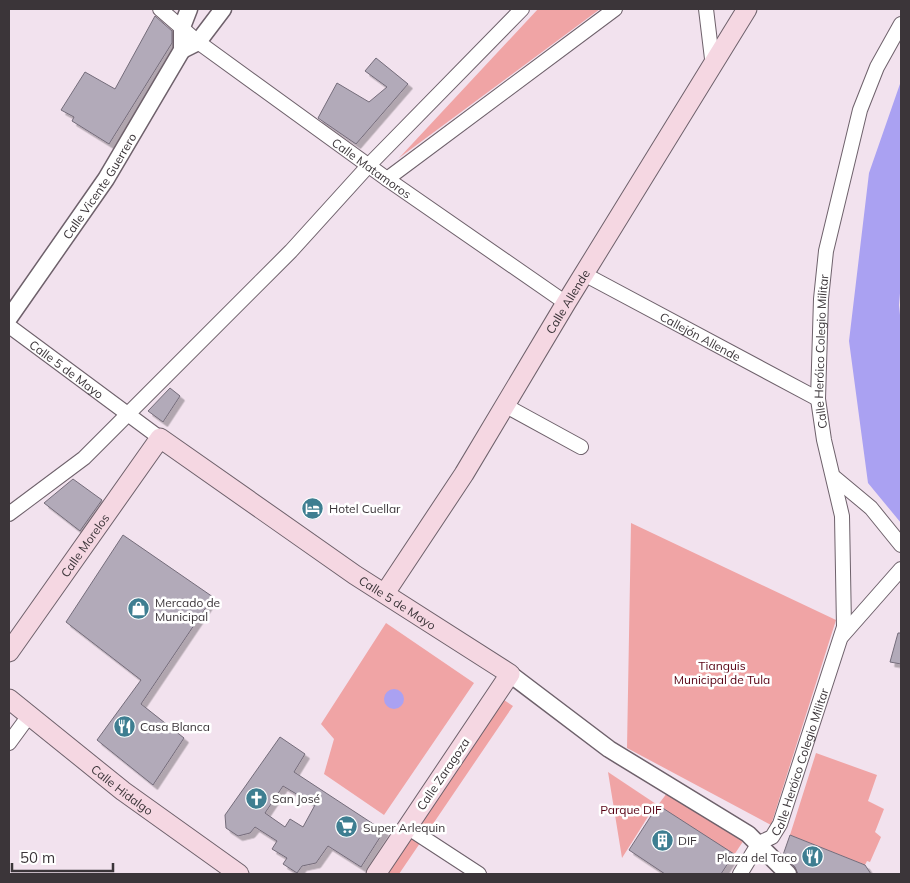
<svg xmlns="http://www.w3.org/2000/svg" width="910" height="883" font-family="Mulish,sans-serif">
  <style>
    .green { fill: #f0a4a5 }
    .water { fill: #aaa1f2 }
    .building { fill: #b2aab9; stroke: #746c7a; fill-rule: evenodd; filter: url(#shadow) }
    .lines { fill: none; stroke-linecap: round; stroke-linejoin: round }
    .minor-casing { stroke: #6e616b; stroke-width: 16 }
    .tertiary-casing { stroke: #6e616b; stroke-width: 19 }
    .secondary-casing { stroke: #6e616b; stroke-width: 21 }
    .minor { stroke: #fff; stroke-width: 14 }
    .tertiary { stroke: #fff; stroke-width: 16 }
    .secondary { stroke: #f5d7e2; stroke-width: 19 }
    .labels { text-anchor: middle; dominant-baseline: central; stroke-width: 5; stroke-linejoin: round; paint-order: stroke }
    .street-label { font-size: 12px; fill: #3b3539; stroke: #fff }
    .poi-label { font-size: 12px; fill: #3b3539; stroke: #fff; text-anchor: start }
    .park-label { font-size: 12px; fill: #570012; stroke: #fff }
  </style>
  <defs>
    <filter id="shadow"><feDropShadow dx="4.5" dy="4.5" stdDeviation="0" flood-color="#0004"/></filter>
  </defs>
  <rect width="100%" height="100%" fill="#f2e2ee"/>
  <path class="green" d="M 538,9 L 600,9 L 399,158 Z
    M 631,523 L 836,620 L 771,825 L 627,748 Z
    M 386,623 L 474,683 L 384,815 L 324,774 L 334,739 L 321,724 Z
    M 501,698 L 513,706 L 399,874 L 380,874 Z
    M 816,753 L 877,775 L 868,801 L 884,809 L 875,832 L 881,837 L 870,862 L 867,861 L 865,865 L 790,835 Z
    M 608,772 L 656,804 L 622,858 Z
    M 667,793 L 744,840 L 734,855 L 658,805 Z"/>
  <path class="water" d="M 901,81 L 901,281 L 899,305 L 901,325 L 901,523 L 868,483 L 849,341 L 869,173 Z
    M384 699a10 10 0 1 1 20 0a10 10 0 1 1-20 0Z"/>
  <path class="building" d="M 155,16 L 172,31 L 172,43 L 109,144 L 72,121 L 74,117 L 61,110 L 85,72 L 115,89 Z
    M 376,58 L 408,84 L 356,144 L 318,118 L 337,83 L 369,102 L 387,87 L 365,71 Z
    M 170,388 L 180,396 L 163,422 L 148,411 Z
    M 73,479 L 102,500 L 80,531 L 44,503 Z
    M 123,535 L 213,597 L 141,704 L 184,738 L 153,785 L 97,740 L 141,680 L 66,622 Z
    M 898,633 L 901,633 L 901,664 L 890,662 Z
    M 280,737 L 305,754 L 294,772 L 384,831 L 361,867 L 328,846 L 316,863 L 302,866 L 297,873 L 283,864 L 287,858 L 272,849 L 277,841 L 255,827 L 250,833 L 238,836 L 226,828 L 225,815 ZM 283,786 L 315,805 L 303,827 L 290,819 L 285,827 L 265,813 Z
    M 658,805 L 734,854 L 721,874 L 665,874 L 629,850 Z
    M 790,835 L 865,865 L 871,874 L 798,874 L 795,867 L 783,855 Z"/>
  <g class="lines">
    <defs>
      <g id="minor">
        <path id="s1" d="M 160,9 L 198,42 L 387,179 L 566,303"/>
        <path d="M 706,9 L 713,67"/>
        <path d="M 387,179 L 615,9"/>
        <path id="s2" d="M 584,274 L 818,399"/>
        <path id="s3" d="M 9,326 L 160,438"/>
        <path d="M 506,406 L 581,447"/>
        <path d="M 835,478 L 871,508 L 901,545"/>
        <path d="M 9,514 L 84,458 L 291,251 L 369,165 L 522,9"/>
        <path d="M 842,636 L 901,569"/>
        <path d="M 9,743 L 28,717"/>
        <path d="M 407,827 L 479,874"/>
        <path id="s4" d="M 740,874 L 759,843 L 772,837 L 780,824 L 844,627 L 842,516 L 824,440 L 818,399 L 821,299 L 826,251 L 860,110 L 877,67 L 901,24"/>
      </g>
      <g id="tertiary">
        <path d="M 182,50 L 198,42 L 223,9"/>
        <path id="s5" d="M 9,318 L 106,179 L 182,50 L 182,27 L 189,9"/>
        <path d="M 510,674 L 609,749 L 748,834 L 788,874"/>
      </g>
      <g id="secondary">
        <path id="s6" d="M 385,593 L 464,474 L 566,303 L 747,9"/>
        <path id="s7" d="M 9,652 L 160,438 L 355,575 L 510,674 L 376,874"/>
        <path id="s8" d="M 9,699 L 123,791 L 239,874"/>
      </g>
    </defs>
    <use href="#minor" class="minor-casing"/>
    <use href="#tertiary" class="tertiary-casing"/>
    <use href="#secondary" class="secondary-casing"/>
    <use href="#minor" class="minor"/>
    <use href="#tertiary" class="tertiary"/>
    <use href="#secondary" class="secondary"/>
  </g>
  <defs>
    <symbol id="hotel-disc" viewBox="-11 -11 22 22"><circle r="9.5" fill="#3e7e91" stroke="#fff"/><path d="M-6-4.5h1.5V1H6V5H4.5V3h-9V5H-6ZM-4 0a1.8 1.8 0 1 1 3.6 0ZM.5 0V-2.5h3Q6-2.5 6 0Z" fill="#fff"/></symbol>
    <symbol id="shop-disc" viewBox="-11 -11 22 22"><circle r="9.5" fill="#3e7e91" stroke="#fff"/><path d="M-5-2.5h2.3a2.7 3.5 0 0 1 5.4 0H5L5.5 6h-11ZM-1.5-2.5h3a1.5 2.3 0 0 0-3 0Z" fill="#fff"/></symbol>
    <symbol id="restaurant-disc" viewBox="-11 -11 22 22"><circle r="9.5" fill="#3e7e91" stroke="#fff"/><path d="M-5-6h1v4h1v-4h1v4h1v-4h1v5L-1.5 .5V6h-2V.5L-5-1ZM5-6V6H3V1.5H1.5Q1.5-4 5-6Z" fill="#fff"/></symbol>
    <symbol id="church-disc" viewBox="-11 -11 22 22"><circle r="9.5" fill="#3e7e91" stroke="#fff"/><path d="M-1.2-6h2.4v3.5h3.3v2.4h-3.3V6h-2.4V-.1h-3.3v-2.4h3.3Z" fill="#fff"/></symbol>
    <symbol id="supermarket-disc" viewBox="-11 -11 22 22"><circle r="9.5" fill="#3e7e91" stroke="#fff"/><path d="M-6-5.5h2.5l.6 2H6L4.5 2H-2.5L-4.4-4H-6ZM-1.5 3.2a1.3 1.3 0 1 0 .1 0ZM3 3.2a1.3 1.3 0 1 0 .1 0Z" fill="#fff"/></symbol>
    <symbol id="building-disc" viewBox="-11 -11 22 22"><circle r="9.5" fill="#3e7e91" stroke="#fff"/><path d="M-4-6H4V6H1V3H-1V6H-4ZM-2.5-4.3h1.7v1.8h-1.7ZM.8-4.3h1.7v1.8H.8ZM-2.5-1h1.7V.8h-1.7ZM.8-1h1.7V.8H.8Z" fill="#fff"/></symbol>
  </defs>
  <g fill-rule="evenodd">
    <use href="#hotel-disc" x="300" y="496" width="25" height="25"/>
    <use href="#shop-disc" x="126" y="596" width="25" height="25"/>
    <use href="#restaurant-disc" x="112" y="714" width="25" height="25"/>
    <use href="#church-disc" x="244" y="786" width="25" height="25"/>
    <use href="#supermarket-disc" x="334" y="814" width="25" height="25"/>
    <use href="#building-disc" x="650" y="828" width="25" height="25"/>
    <use href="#restaurant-disc" x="800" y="844" width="25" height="25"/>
  </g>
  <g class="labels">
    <g class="street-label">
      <text stroke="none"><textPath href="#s1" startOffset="265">Calle Matamoros</textPath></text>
      <text stroke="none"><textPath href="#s5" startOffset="160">Calle Vicente Guerrero</textPath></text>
      <text stroke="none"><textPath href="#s6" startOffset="344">Calle Allende</textPath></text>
      <text stroke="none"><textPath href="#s2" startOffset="132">Callejón Allende</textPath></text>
      <text stroke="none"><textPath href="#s4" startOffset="551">Calle Heróico Colegio Militar</textPath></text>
      <text stroke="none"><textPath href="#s3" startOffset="72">Calle 5 de Mayo</textPath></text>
      <text stroke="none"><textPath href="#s7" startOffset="131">Calle Morelos</textPath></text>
      <text stroke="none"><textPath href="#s7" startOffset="551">Calle 5 de Mayo</textPath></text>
      <text stroke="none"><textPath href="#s4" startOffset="131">Calle Heróico Colegio Militar</textPath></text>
      <text transform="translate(443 774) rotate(-56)">Calle Zaragoza</text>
      <text stroke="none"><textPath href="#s8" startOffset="145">Calle Hidalgo</textPath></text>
    </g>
    <g class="poi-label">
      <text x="329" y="508">Hotel Cuellar</text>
      <text x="155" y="602">Mercado de<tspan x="155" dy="14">Municipal</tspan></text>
      <text x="140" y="726">Casa Blanca</text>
      <text x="272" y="798">San José</text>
      <text x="363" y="827">Super Arlequin</text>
      <text x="678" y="840">DIF</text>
      <text x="797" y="857" text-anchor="end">Plaza del Taco</text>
    </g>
    <g class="park-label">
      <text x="722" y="665">Tianguis<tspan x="722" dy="14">Municipal de Tula</tspan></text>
      <text x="631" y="809">Parque DIF</text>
    </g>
  </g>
  <rect width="910" height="883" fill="none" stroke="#3b3539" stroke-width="20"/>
  <path d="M12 863v8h101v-8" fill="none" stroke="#3b3539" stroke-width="2.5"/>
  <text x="20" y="863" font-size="15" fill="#3b3539" stroke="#ffffff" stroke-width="4" paint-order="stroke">50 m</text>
</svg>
